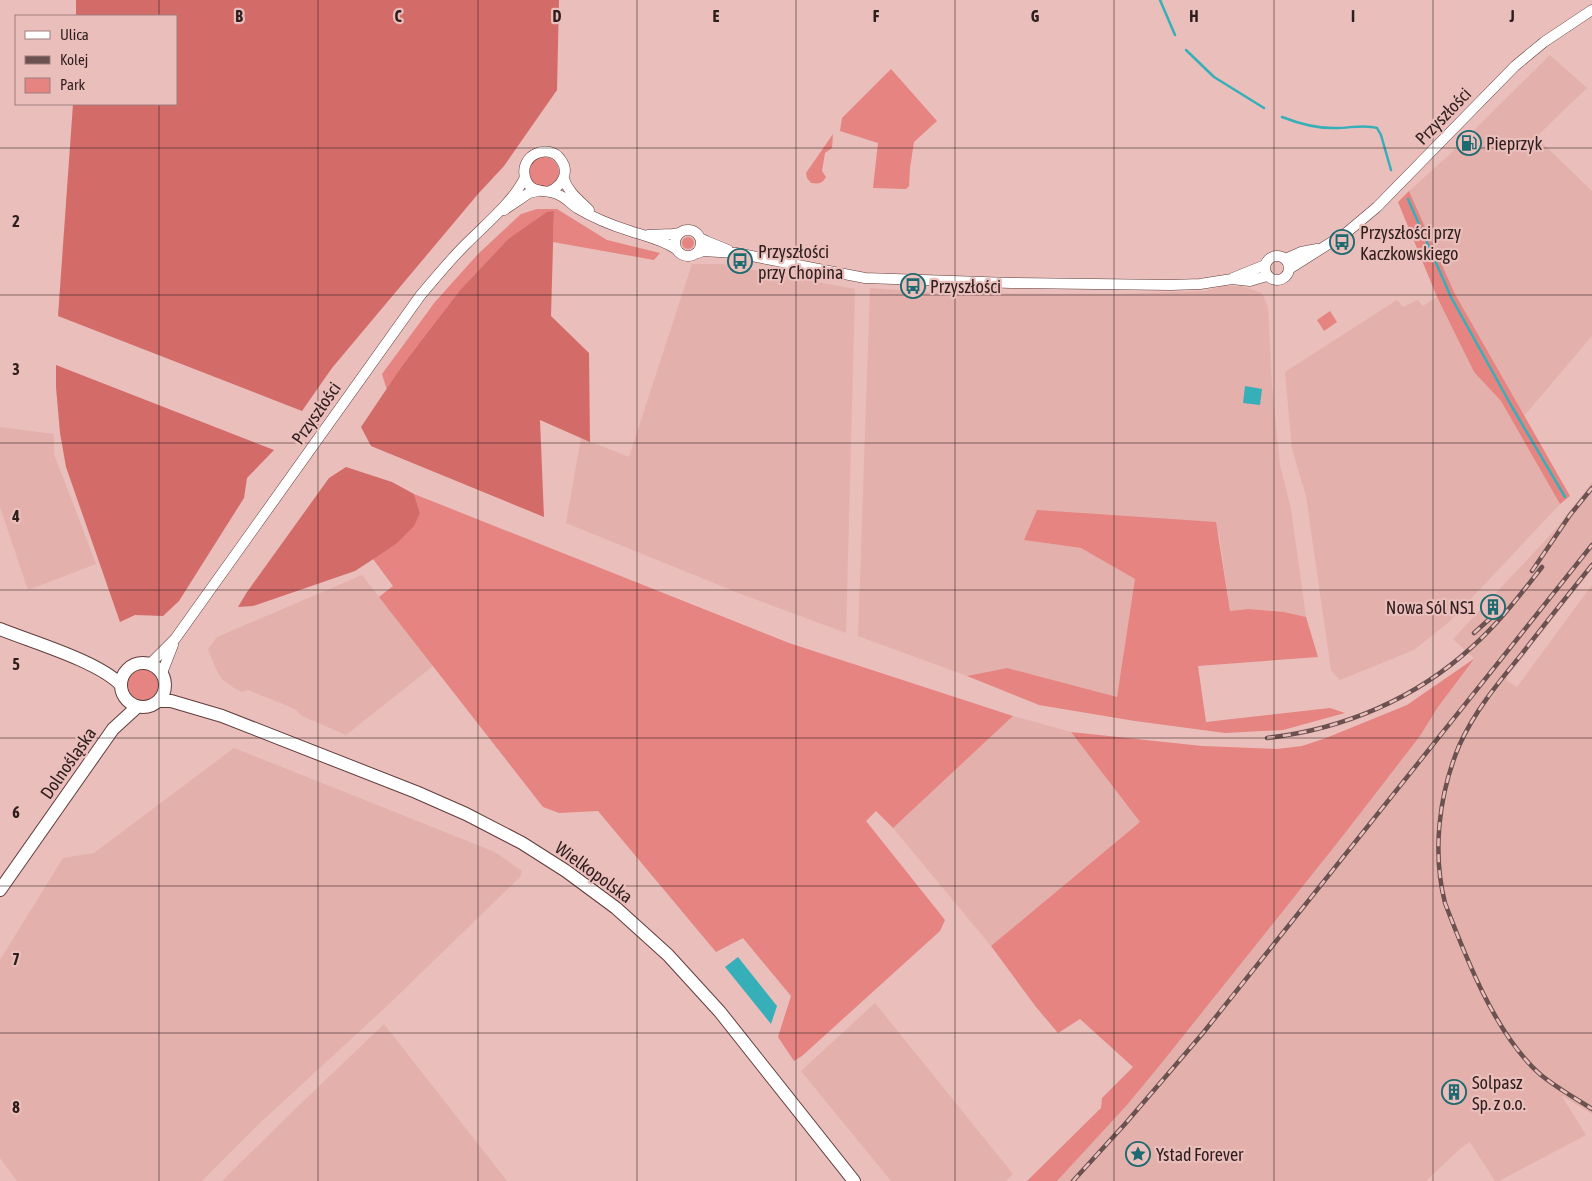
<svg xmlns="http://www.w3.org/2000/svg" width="1592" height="1181" font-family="'Asap Condensed',sans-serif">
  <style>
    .built { fill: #e3b0ac }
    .green { fill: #e58480 }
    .forest { fill: #d36c69 }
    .water { fill: #36afb9 }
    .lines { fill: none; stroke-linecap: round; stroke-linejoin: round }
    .stream { stroke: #36afb9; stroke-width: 2.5 }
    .minor-casing { stroke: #613d3b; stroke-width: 11 }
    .major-casing { stroke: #613d3b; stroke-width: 14 }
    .minor { stroke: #fff; stroke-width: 10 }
    .major { stroke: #fff; stroke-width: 12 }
    .rail-casing { stroke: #6b5251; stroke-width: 4.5 }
    .rail { stroke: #eabebb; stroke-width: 2.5; stroke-dasharray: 8; stroke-linecap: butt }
    .grid { fill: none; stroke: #2e1e1d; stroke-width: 1; stroke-opacity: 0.55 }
    .labels { text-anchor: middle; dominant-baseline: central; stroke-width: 4.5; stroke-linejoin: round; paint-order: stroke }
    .street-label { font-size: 18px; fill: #2e1e1d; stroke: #eabebb }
    .poi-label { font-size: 18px; fill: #2e1e1d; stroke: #eabebb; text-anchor: start }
    .grid-label { font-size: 16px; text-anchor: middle; font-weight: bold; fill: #2e1e1d; stroke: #eabebb; stroke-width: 4.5; stroke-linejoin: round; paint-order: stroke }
  </style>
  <rect width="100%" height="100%" fill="#eabebb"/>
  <path class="built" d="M 1550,55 L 1587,88 L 1536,137 L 1592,191 L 1592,336 L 1524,416 L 1455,294 L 1409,191 L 1448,156 Z
    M 692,264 L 722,264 L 855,289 L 846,633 L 741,594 L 566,523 L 581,438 L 629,457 Z
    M 1223,286 L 1242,286 L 1262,293 L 1268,308 L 1272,386 L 1280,465 L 1291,509 L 1306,617 L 1284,612 L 1249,609 L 1230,611 L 1219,534 L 1025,540 L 1081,548 L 1135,579 L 1117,697 L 1007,668 L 967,676 L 858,636 L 870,288 L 939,293 L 1116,294 L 1205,291 Z
    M 1437,297 L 1474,372 L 1501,401 L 1560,504 L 1449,622 L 1414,650 L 1340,680 L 1331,670 L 1306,496 L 1292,449 L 1285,372 L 1397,300 L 1403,307 L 1418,300 L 1423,306 Z
    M 0,427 L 54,434 L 54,454 L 96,564 L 28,590 L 0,507 Z
    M 1592,482 L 1592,569 L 1507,677 L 1507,681 L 1517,687 L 1592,585 L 1592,1114 L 1561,1095 L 1586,1135 L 1499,1181 L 1495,1181 L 1470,1142 L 1461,1148 L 1426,1181 L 1057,1181 L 1127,1105 L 1342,837 L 1420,736 L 1438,707 L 1475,659 L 1453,639 L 1555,530 Z
    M 362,575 L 433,666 L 346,735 L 302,716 L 296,710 L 288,706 L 248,690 L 242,692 L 234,688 L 222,679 L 216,669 L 208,649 L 217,637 Z
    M 1013,716 L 1071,732 L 1140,822 L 991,946 L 893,828 Z
    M 234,748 L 495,852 L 522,871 L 520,877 L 389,1004 L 261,1122 L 202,1181 L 17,1181 L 0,1158 L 0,960 L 63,858 L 94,853 Z
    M 875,1003 L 1013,1174 L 1006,1181 L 891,1181 L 801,1071 Z
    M 384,1024 L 507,1181 L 222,1181 L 288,1116 Z"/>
  <path class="green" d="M 891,69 L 937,121 L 914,142 L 910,168 L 909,186 L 906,189 L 873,188 L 878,143 L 840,131 L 842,118 Z
    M 833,134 L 832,148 L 825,153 L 822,171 L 826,177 C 822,184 818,184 811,183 L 807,178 L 806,173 Z
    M529 172a15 15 0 1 1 30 0a15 15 0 1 1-30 0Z
    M 1409,191 L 1455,294 L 1570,496 L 1560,504 L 1501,401 L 1474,372 L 1437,297 L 1398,202 Z
    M 537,209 L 557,209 L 607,240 L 660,253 L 654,260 L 553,242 L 554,211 L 508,239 L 460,290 L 404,363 L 387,390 L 382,374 L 435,302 L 478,254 L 521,214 Z
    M682 243a6 6 0 1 1 12 0a6 6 0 1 1-12 0Z
    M 1330,311 L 1337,322 L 1324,331 L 1317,320 Z
    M 414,494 L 789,643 L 1013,716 L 893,828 L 876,811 L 866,821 L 945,920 L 940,931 L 802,1056 L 794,1061 L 778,1037 L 791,996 L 743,938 L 716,952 L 598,811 L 559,813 L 543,807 L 379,597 L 393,586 L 373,559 L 395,545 L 420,513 Z
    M 1037,510 L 1216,522 L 1230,611 L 1249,609 L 1284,612 L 1306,617 L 1318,657 L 1198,666 L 1206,722 L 1330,708 L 1345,713 L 1283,730 L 1225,733 L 1135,721 L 1039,705 L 967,676 L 1007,668 L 1117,697 L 1135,579 L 1081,548 L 1024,540 Z
    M 1475,658 L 1438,707 L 1420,736 L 1342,837 L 1164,1060 L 1127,1105 L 1057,1181 L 1027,1181 L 1101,1108 L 1102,1098 L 1133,1067 L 1080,1019 L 1058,1033 L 1036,1007 L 991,946 L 1140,822 L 1071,732 L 1202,746 L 1277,749 L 1302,746 L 1326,738 L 1407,705 Z
    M128 685a15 15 0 1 1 30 0a15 15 0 1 1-30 0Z"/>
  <path class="forest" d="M 76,0 L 559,0 L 557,90 L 504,166 L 478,194 L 332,368 L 302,411 L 58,316 L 73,104 L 176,104 L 176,16 L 76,16 Z
    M 554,211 L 551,316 L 589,353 L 590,442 L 540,420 L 544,517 L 371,446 L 361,427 L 404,363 L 460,290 L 508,239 L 547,212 Z
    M 56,365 L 274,450 L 247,478 L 244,498 L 179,601 L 163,616 L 135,615 L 120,622 L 66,467 L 60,433 L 56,387 Z
    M 346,467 L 392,482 L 414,494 L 420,513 L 414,526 L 395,545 L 355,571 L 253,606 L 238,607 L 247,592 L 329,478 Z"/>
  <path class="water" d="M 1245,386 L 1262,389 L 1260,405 L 1243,403 Z
    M 738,957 L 777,1006 L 771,1024 L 725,967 Z"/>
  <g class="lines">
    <path class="stream" d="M 1160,0 L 1175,35
      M 1186,50 L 1214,77 L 1264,108
      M 1282,117 C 1300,124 1317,129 1337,128 C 1350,128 1364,124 1377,128 L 1381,135 L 1391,170
      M 1408,199 L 1451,297 L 1512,407 L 1565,497"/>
    <defs>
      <path id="minor" d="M 564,179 C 568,192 579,200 589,210
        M 550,191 C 562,186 570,172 561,160 C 549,142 519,155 525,177 C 530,196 547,188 559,195 C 566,198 571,204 577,208 C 592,217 614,226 630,231 C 645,236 663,240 676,249
        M 504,210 L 529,193 L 538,191
        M675 243a13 13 0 1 1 26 0a13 13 0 1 1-26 0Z
        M 648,235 L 673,234 L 680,233
        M 700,238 L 706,241 L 728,250
        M 698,253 L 703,251 L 736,253 L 865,278 L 1011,283 L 1171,285 L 1200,284 L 1232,279 L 1250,281 L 1267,276
        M1265 268a12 12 0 1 1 24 0a12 12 0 1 1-24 0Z
        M 1285,259 L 1301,252 L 1317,249
        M 1289,269 L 1346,233 L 1377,207 L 1515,66 L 1544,42 L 1592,10
        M 1233,278 L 1265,265
        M 150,664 L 175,639 L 420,296 C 435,278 450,260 466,244 C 485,225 514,201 525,177
        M 162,673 L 173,645"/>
      <path id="major" d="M 0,629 C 32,642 98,661 121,685
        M121 685a22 22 0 1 1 44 0a22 22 0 1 1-44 0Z
        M 159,701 L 171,701 L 222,716 L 416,792 L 466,814 L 522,843 L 566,871 L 616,908 L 668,955 L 720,1012 L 854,1181
        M 0,890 L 113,729 L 137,707"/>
    </defs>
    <use href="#minor" class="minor-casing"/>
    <use href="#major" class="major-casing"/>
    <use href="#minor" class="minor"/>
    <use href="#major" class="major"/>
    <defs>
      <path id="rail" d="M 1592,565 C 1568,595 1544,625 1521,655 C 1498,683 1474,712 1459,746 C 1439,794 1432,852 1445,903 C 1466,958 1496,1036 1541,1075 C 1557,1088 1575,1098 1592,1109
        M 1532,571 L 1570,515 L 1592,488
        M 1474,633 L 1494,615
        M 1267,738 C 1344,729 1415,699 1472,647 C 1499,623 1520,595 1542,567
        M 1073,1181 L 1125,1124 L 1203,1033 L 1592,545"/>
    </defs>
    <use href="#rail" class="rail-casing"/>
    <use href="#rail" class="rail"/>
  </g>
  <path class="grid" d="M 159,0 L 159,16M 318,0 L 318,1181M 478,0 L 478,1181M 637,0 L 637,1181M 796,0 L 796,1181M 955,0 L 955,1181M 1114,0 L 1114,1181M 1274,0 L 1274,1181M 1433,0 L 1433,1181M 159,104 L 159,1181M 0,148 L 1592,148M 0,295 L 1592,295M 0,443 L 1592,443M 0,590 L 1592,590M 0,738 L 1592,738M 0,886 L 1592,886M 0,1033 L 1592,1033"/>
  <defs>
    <symbol id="fuel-ring" viewBox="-11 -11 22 22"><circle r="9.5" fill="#eabebb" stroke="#1e6a71" stroke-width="1.5"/><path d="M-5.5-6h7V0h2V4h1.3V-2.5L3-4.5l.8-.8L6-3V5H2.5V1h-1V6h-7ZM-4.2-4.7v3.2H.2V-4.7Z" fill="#1e6a71"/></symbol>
    <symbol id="bus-ring" viewBox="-11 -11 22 22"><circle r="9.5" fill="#eabebb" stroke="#1e6a71" stroke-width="1.5"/><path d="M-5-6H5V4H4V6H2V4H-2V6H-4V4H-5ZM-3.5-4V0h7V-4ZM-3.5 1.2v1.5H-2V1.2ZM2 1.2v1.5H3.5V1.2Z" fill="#1e6a71"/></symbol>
    <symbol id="building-ring" viewBox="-11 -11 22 22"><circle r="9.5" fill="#eabebb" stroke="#1e6a71" stroke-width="1.5"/><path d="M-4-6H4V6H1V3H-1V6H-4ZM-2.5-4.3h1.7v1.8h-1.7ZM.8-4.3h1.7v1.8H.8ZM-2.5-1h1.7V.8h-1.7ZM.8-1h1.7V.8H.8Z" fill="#1e6a71"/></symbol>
    <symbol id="sight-ring" viewBox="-11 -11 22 22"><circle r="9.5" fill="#eabebb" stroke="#1e6a71" stroke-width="1.5"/><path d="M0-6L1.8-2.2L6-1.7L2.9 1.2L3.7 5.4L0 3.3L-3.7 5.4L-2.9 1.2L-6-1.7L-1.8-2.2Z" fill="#1e6a71"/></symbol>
  </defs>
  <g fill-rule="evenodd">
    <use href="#fuel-ring" x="1455" y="129" width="28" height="28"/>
    <use href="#bus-ring" x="1328" y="228" width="28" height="28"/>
    <use href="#bus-ring" x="726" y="247" width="28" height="28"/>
    <use href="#bus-ring" x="899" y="272" width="28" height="28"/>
    <use href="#building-ring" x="1479" y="593" width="28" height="28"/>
    <use href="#building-ring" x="1440" y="1078" width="28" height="28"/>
    <use href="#sight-ring" x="1124" y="1140" width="28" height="28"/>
  </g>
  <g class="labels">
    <g class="street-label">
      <text transform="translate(1443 116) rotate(-46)">Przyszłości</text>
      <text transform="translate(316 413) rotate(-55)">Przyszłości</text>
      <text transform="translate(68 763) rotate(-55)">Dolnośląska</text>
      <text transform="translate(594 872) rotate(36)">Wielkopolska</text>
    </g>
    <g class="poi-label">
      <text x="1486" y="143">Pieprzyk</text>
      <text x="1360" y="232">Przyszłości przy<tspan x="1360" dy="21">Kaczkowskiego</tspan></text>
      <text x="758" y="251">Przyszłości<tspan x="758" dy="21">przy Chopina</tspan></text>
      <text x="930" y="286">Przyszłości</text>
      <text x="1476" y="607" text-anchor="end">Nowa Sól NS1</text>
      <text x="1472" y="1082">Solpasz<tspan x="1472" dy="21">Sp. z o.o.</tspan></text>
      <text x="1156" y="1154">Ystad Forever</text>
    </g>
  </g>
  <g class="grid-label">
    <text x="239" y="22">B</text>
    <text x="398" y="22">C</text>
    <text x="557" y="22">D</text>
    <text x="716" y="22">E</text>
    <text x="876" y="22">F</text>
    <text x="1035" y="22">G</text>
    <text x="1194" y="22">H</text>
    <text x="1353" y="22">I</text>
    <text x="1512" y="22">J</text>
    <text x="16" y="227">2</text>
    <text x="16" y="375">3</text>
    <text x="16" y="522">4</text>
    <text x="16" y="670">5</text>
    <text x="16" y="818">6</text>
    <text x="16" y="965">7</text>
    <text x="16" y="1113">8</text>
  </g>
  <rect x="15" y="15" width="162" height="90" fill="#eabebb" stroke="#9f7e7c"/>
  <rect x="25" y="31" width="25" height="8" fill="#ffffff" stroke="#9f7e7c"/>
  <text x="60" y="40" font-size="15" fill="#2e1e1d">Ulica</text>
  <rect x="25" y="56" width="25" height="8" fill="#6b5251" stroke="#9f7e7c"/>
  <text x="60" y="65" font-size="15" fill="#2e1e1d">Kolej</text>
  <rect x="25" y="78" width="25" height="15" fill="#e58480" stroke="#9f7e7c"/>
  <text x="60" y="90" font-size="15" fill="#2e1e1d">Park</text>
</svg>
